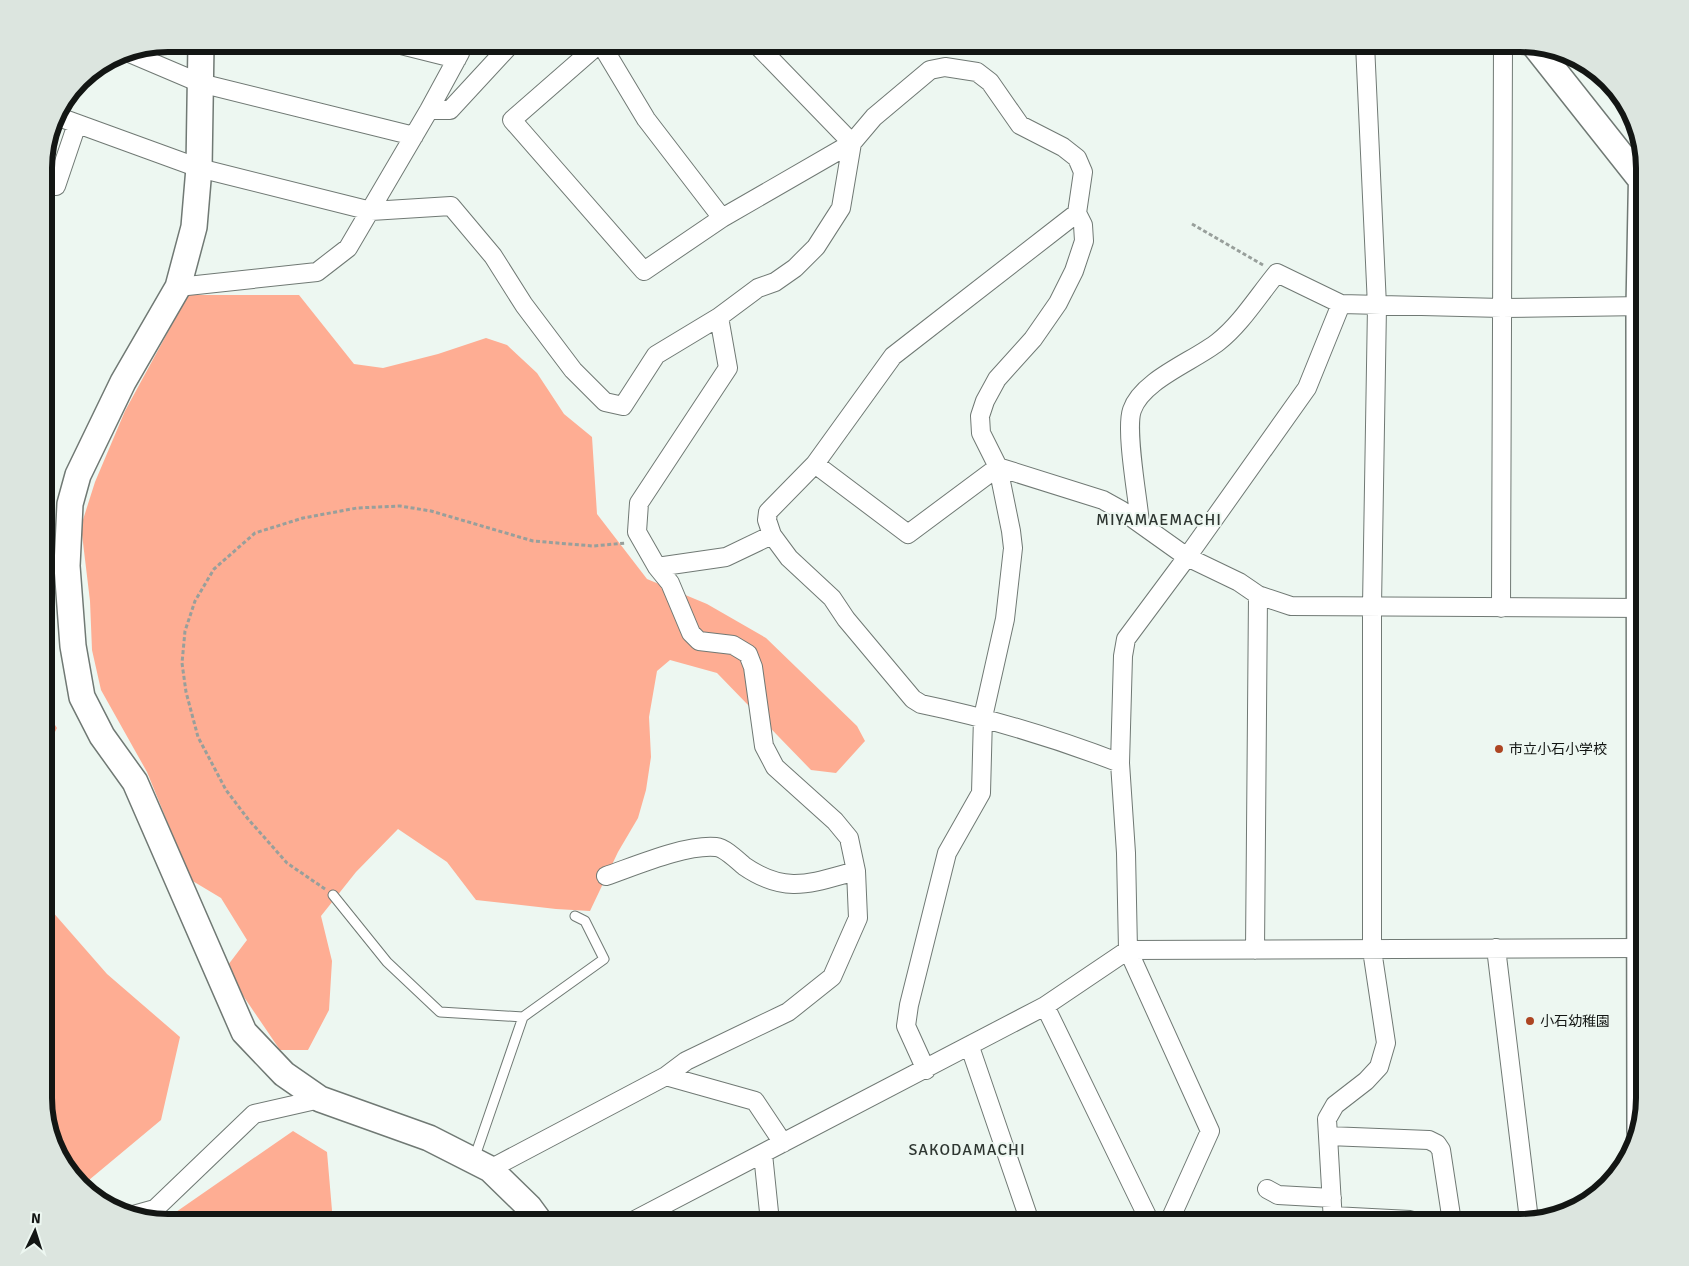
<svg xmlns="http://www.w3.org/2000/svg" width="1689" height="1266" font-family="Signika,'Noto Sans JP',sans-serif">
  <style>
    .forest { fill: #fead93 }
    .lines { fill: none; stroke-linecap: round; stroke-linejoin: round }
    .lane-casing { stroke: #707974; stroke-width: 11 }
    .street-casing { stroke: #707974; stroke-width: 20 }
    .secondary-casing { stroke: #707974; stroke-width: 28 }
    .path { stroke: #989f9b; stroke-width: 3; stroke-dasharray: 4 2.5; stroke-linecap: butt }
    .lane { stroke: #fff; stroke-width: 9 }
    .street { stroke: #fff; stroke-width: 18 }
    .secondary { stroke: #fff; stroke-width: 25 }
    .poi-dot { fill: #ad4522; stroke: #edf7f1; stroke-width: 2 }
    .labels { text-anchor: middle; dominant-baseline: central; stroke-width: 4; stroke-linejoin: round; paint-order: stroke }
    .poi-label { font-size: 14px; fill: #131614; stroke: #edf7f1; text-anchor: start }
    .quarter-label { font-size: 16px; letter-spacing: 1px; fill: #2e3631; stroke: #edf7f1 }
    .rim { fill: none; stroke: #131614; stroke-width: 6 }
  </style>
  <rect width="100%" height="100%" fill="#edf7f1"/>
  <path class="forest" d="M 188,295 L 299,295 L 354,364 L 383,368 L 438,354 L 486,338 L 507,345 L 537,373 L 564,414 L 592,437 L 597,514 L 647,579 L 707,604 L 766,638 L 857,726 L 865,741 L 836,773 L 811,770 L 717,673 L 670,660 L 657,671 L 649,717 L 651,757 L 646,790 L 638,818 L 618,852 L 590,911 L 556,909 L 476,900 L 447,862 L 398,829 L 356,872 L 321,916 L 332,961 L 329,1010 L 308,1050 L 280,1050 L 225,969 L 247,940 L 221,898 L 191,880 L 147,772 L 101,690 L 92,650 L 90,601 L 81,526 L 95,482 L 125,411 Z
    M 44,708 L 57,728 L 44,753 Z
    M 44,902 L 107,974 L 180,1037 L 161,1120 L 83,1185 L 57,1153 L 44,1105 Z
    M 293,1131 L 327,1152 L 333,1222 L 163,1221 Z"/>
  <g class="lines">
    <defs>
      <path id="lane" d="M 333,895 L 387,962 L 440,1012 L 523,1017
        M 474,1159 L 523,1017 L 604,959 L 585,921 L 575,916"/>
      <path id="street" d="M 397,44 L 457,59
        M 599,44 L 512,120 L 644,271 L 722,218 L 852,143 L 874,117 L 930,70 L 945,67 L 977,72 L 990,82 L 1020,125 L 1063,147 L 1077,158 L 1083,172 L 1077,213 L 1083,225 L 1084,241 L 1074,271 L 1058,303 L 1033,339 L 997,379 L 985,401 L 980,416 L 981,433 L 998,467 L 1011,531 L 1013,548 L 1005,619 L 983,717 L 981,793 L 947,853 L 909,1005 L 906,1026 L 926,1070
        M 601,44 L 646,119 L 722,218
        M 756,44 L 852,143
        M 127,52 L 200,83 L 414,136
        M 429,110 L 450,110 L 511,44
        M 56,116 L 199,168 L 371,211 L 451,206 L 493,256 L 524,305 L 573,370 L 605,402 L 623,406 L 656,355 L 719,317 L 758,288 L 775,282 L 795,268 L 816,247 L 841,208 L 852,143
        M 56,186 L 77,124
        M 1077,213 L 893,356 L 815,464 L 768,512 L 767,520 L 772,535 L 789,558 L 832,598 L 846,619 L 913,699 L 921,704 C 989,718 1055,738 1120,763
        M 178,287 L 317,272 L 348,248 L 429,110 L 460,53 L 462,44
        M 815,464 L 908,534 L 998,467
        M 998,467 L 1103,500 L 1121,510 L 1187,557 L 1239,582 L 1258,595 L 1291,606 L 1645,608
        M 1140,523 C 1138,499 1125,430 1132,410 C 1142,380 1194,361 1218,342 C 1241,324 1258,296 1277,273 L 1341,304 L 1502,308 L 1645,306
        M 657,567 L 726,557 L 772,535
        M 1501,608 L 1503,44
        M 606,876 C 635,866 686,844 716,847 C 725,848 737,860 744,866 C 786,895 811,883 856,871
        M 1496,948 L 1529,1220
        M 1255,950 L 1258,595
        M 1045,1006 L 1150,1222
        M 970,1047 L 1030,1222
        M 666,1076 L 755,1101 L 783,1143
        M 1328,1136 L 1429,1140 L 1437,1144 L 1441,1150 L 1452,1222
        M 763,1154 L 770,1222
        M 490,1169 L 666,1076 L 686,1061 L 788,1012 L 832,977 L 858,918 L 856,871 L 849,838 L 835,821 L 775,767 L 764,746 L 753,667 L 748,654 L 733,645 L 699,641 L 691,633 L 670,583 L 657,567 L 637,532 L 639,503 L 728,368 L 719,317
        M 1267,1189 L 1278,1195 L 1332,1198
        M 130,1216 L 155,1209 L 254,1114 L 320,1099
        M 1333,1216 L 1410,1220 L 1410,1222
        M 631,1222 L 1045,1006 L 1128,950 L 1639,948
        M 1169,1222 L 1210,1131 L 1128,950 L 1126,853 L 1120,763 L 1123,656 L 1126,639 L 1187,557 L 1307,388 L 1341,304
        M 1333,1222 L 1327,1119 L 1335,1105 L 1366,1081 L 1379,1067 L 1386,1043 L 1372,950 L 1372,606 L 1377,306 L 1365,44"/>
      <path id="secondary" d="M 201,44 L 199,168 L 194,227 L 178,287 L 123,382 L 78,475 L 70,504 L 67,566 L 73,646 L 82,697 L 102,736 L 135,782 L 244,1032 L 284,1074 L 320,1099 L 429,1138 L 490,1169 L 529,1207 L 540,1222
        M 1535,46 L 1645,185
        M 1640,1131 L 1639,307 L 1642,153"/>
    </defs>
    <use href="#lane" class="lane-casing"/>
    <use href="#street" class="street-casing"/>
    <use href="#secondary" class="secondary-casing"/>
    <path class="path" d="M 1192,224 L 1263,265
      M 325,889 L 287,863 L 248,819 L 226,790 L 198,737 L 186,692 L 182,663 L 185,631 L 195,601 L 214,569 L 255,533 L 303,518 L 357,508 L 400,506 L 431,511 L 533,541 L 593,546 L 626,543"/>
    <use href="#lane" class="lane"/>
    <use href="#street" class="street"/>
    <use href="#secondary" class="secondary"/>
  </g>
  <g class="poi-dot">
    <circle cx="1499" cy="749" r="5"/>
    <circle cx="1530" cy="1021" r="5"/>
  </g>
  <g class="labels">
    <g class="poi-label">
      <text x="1509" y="749">市立小石小学校</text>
      <text x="1540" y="1021">小石幼稚園</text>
    </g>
    <g class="quarter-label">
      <text x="1159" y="520">MIYAMAEMACHI</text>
      <text x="967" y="1150">SAKODAMACHI</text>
    </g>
  </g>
  <path d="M0 0H1689V1266H0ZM168 52H1520A116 116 0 0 1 1636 168V1098A116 116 0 0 1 1520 1214H168A116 116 0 0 1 52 1098V168A116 116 0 0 1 168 52Z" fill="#dce5df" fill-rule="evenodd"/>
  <path class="rim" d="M168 52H1520A116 116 0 0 1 1636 168V1098A116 116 0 0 1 1520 1214H168A116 116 0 0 1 52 1098V168A116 116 0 0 1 168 52Z"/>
  <g transform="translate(35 1231) rotate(4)" stroke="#edf7f1" stroke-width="4" paint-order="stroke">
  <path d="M0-4L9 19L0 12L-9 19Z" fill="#131614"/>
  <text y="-8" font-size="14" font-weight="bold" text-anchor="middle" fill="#131614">N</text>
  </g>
</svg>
